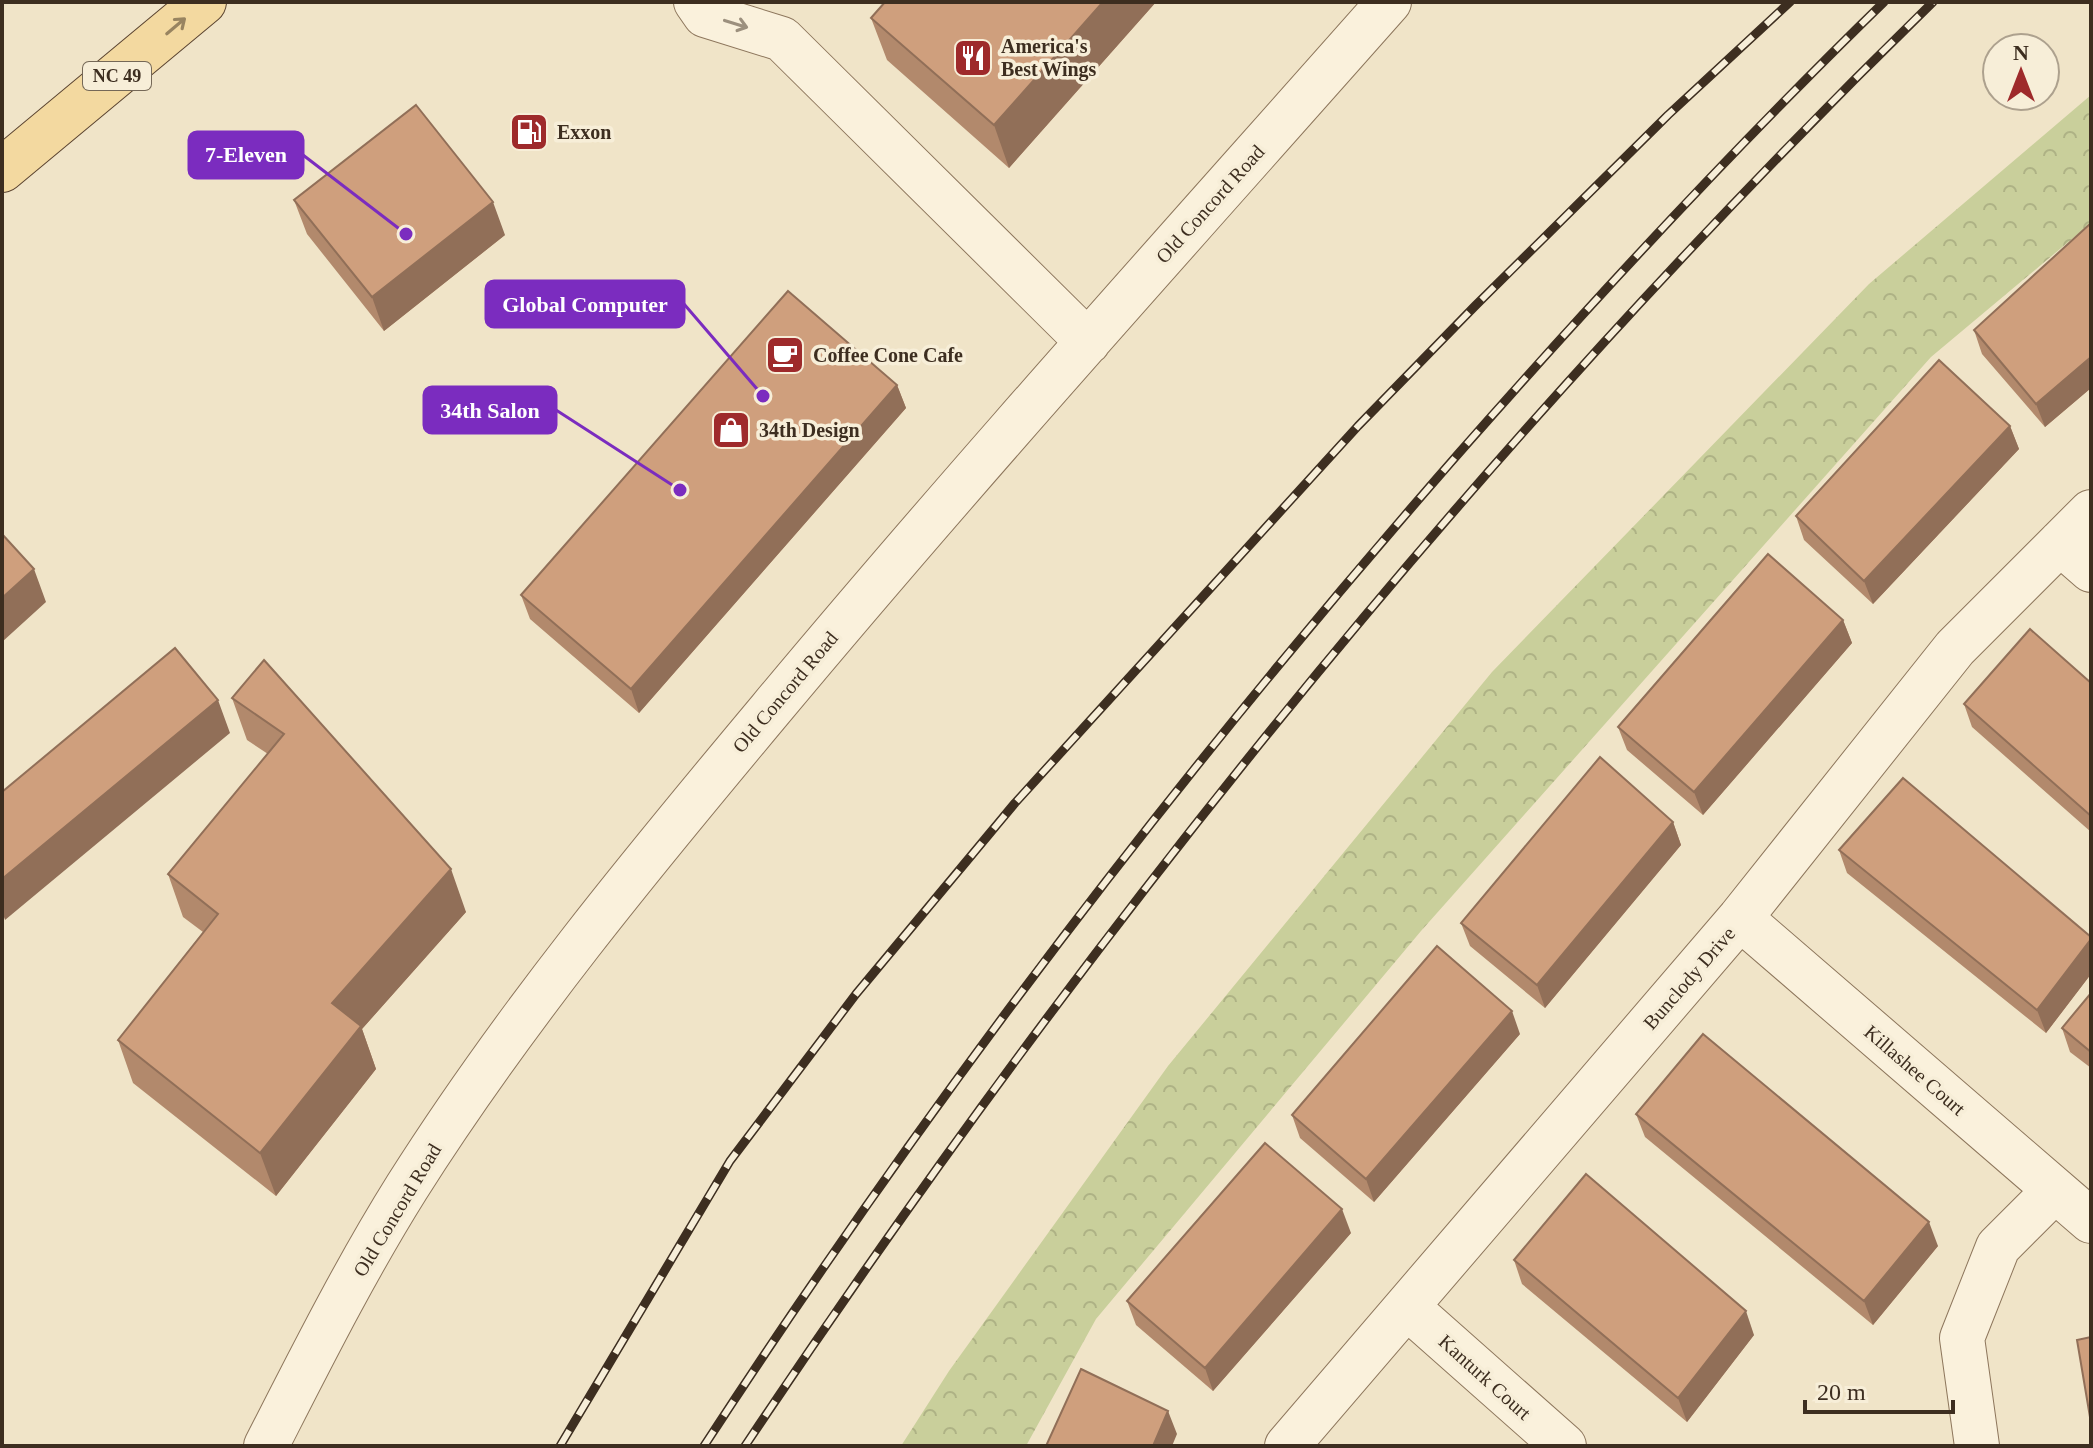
<svg xmlns="http://www.w3.org/2000/svg" width="2093" height="1448" font-family="'Times New Roman',serif">
  <style>
    .forest { fill: url(#forest-crowns) }
    .lines { fill: none; stroke-linecap: round; stroke-linejoin: round }
    .minor-casing { stroke: #8d765c; stroke-width: 46 }
    .major-casing { stroke: #5b4430; stroke-width: 46 }
    .minor { stroke: #faf1dc; stroke-width: 44 }
    .major { stroke: #f3d9a0; stroke-width: 44 }
    .rail-casing { stroke: #3d2e20; stroke-width: 9 }
    .rail { stroke: #f7eed8; stroke-width: 6; stroke-dasharray: 18; stroke-linecap: butt }
    .wall { fill: #b2896c }
    .shaded-wall { fill: #916f58 }
    .building { fill: #cf9f7d; stroke: #916f58; stroke-width: 2 }
    .oneway { stroke: #9c907e }
    .oneway2 { stroke: #988460 }
    .labels { text-anchor: middle; dominant-baseline: central; stroke-width: 7; stroke-linejoin: round; paint-order: stroke }
    .shield { fill: #f7eed8; stroke: #756857; stroke-width: 2 }
    .shield-label { font-size: 18px; font-weight: bold; fill: #3d2e20 }
    .poi-label { font-size: 20px; font-weight: bold; fill: #3d2e20; stroke: #f7eed8; text-anchor: start }
    .street-label { font-size: 20px; fill: #3d2e20; stroke: #f7eed8 }
    .leader { fill: none; stroke: #7b2cbf; stroke-width: 3 }
    .callout-dot { fill: #7b2cbf; stroke: #f7eed8; stroke-width: 3 }
    .callout { fill: #7b2cbf; stroke: #7b2cbf; stroke-width: 3 }
    .callout-label { font-size: 22px; text-anchor: middle; font-weight: bold; fill: #fff }
  </style>
  <defs>
    <pattern id="forest-crowns" width="20" height="18" patternUnits="userSpaceOnUse" patternTransform="scale(2)"><rect width="20" height="18" fill="#c9cf9b"/><path d="M2 6a3 3 0 1 1 6 0M12 15a3 3 0 1 1 6 0" fill="none" stroke="#aeb285"/></pattern>
  </defs>
  <rect width="100%" height="100%" fill="#f0e4c8"/>
  <path class="forest" d="M 2091,95 L 2091,223 L 1931,357 L 1421,931 L 1096,1319 L 1026,1446 L 901,1446 L 949,1371 L 1168,1066 L 1492,672 L 1869,284 Z"/>
  <g class="lines">
    <defs>
      <path id="minor" d="M 696,2 L 705,15 L 782,39 L 1088,342
        M 2060,543 L 2091,570
        M 1740,918 L 2091,1221
        M 1407,1307 L 1564,1446
        M 266,1446 C 311,1358 355,1270 407,1187 C 514,1018 642,863 770,710 C 971,469 1181,237 1389,2
        M 1287,1446 L 1740,918 L 1955,648 L 2091,512
        M 1977,1446 L 1962,1338 L 1998,1247 L 2054,1191"/>
      <path id="major" d="M 2,170 L 204,2"/>
    </defs>
    <use href="#minor" class="minor-casing"/>
    <use href="#major" class="major-casing"/>
    <use href="#minor" class="minor"/>
    <use href="#major" class="major"/>
    <defs>
      <path id="rail" d="M 560,1446 L 730,1161 L 856,994 L 1015,803 L 1358,426 L 1475,306 L 1668,115 L 1790,2
        M 704,1446 C 931,1097 1185,766 1459,453 C 1595,298 1736,146 1884,2
        M 745,1446 C 1092,926 1485,439 1933,2"/>
    </defs>
    <use href="#rail" class="rail-casing"/>
    <use href="#rail" class="rail"/>
  </g>
  <path class="wall" d="M 1156,2 L 1009,168 L 887,60 L 871,18 Z
    M 294,200 L 505,235 L 384,331 L 307,234 Z
    M 2091,223 L 2091,388 L 2045,427 L 1982,354 L 1974,330 Z
    M 897,385 L 906,408 L 639,713 L 530,619 L 521,595 Z
    M 2010,426 L 2019,449 L 1873,604 L 1804,540 L 1796,516 Z
    M 1843,620 L 1852,643 L 1703,815 L 1627,750 L 1618,727 Z
    M 264,660 L 466,912 L 362,1029 L 376,1069 L 276,1196 L 133,1083 L 118,1040 L 203,932 L 183,917 L 168,874 L 268,754 L 247,740 L 232,698 Z
    M 2091,683 L 2091,832 L 1972,727 L 1964,704 Z
    M 1673,822 L 1681,845 L 1545,1008 L 1470,946 L 1461,923 Z
    M 1839,850 L 2091,937 L 2091,974 L 2046,1033 L 1847,873 Z
    M 2091,993 L 2091,1068 L 2070,1052 L 2062,1028 Z
    M 1520,1034 L 1374,1202 L 1300,1138 L 1292,1115 Z
    M 1636,1114 L 1938,1246 L 1873,1325 L 1645,1137 Z
    M 1351,1233 L 1213,1391 L 1136,1325 L 1127,1301 Z
    M 1514,1260 L 1754,1335 L 1687,1422 L 1522,1284 Z"/>
  <path class="shaded-wall" d="M 1103,2 L 1156,2 L 1009,168 L 994,125 Z
    M 493,202 L 505,235 L 384,331 L 372,297 Z
    M 2091,357 L 2091,388 L 2045,427 L 2036,404 Z
    M 897,385 L 906,408 L 639,713 L 631,689 Z
    M 2010,426 L 2019,449 L 1873,604 L 1864,581 Z
    M 34,569 L 46,602 L 2,642 L 2,598 Z
    M 1843,620 L 1852,643 L 1703,815 L 1694,792 Z
    M 218,700 L 230,733 L 5,920 L 2,911 L 2,879 Z
    M 1673,822 L 1681,845 L 1545,1008 L 1537,985 Z
    M 451,869 L 466,912 L 362,1029 L 376,1069 L 276,1196 L 260,1153 L 332,1003 Z
    M 2091,939 L 2091,974 L 2046,1033 L 2037,1010 Z
    M 1512,1011 L 1520,1034 L 1374,1202 L 1366,1179 Z
    M 1342,1209 L 1351,1233 L 1213,1391 L 1205,1368 Z
    M 1929,1222 L 1938,1246 L 1873,1325 L 1864,1301 Z
    M 1746,1311 L 1754,1335 L 1687,1422 L 1678,1398 Z
    M 1168,1411 L 1177,1434 L 1172,1446 L 1153,1446 Z"/>
  <path class="building" d="M 885,2 L 1103,2 L 994,125 L 871,18 Z
    M 416,105 L 493,202 L 372,297 L 294,200 Z
    M 2091,223 L 2091,357 L 2036,404 L 1974,330 Z
    M 788,291 L 897,385 L 631,689 L 521,595 Z
    M 1939,360 L 2010,426 L 1864,581 L 1796,516 Z
    M 2,534 L 34,569 L 2,598 Z
    M 1768,554 L 1843,620 L 1694,792 L 1618,727 Z
    M 2030,629 L 2091,683 L 2091,816 L 1964,704 Z
    M 175,648 L 218,700 L 2,879 L 2,792 Z
    M 264,660 L 451,869 L 332,1003 L 361,1026 L 260,1153 L 118,1040 L 218,914 L 168,874 L 284,734 L 232,698 Z
    M 1600,757 L 1673,822 L 1537,985 L 1461,923 Z
    M 1903,778 L 2091,937 L 2091,939 L 2037,1010 L 1839,850 Z
    M 1437,946 L 1512,1011 L 1366,1179 L 1292,1115 Z
    M 2091,993 L 2091,1052 L 2062,1028 Z
    M 1703,1034 L 1929,1222 L 1864,1301 L 1636,1114 Z
    M 1265,1143 L 1342,1209 L 1205,1368 L 1127,1301 Z
    M 1586,1174 L 1746,1311 L 1678,1398 L 1514,1260 Z
    M 2091,1337 L 2091,1423 L 2077,1340 Z
    M 1081,1369 L 1168,1411 L 1153,1446 L 1046,1446 Z"/>
  <defs><path id="oneway-shaft" d="M-6 0H5M1.5-3L5.5 0L1.5 3" fill="none" stroke-width="1.6" stroke-linecap="round" stroke-linejoin="round" transform="scale(2)"/></defs>
  <use class="oneway" href="#oneway-shaft" transform="translate(736 24) rotate(17)"/>
  <use class="oneway2" href="#oneway-shaft" transform="translate(176 26) rotate(-40)"/>
  <defs>
    <symbol id="restaurant-square" viewBox="-11 -11 22 22"><rect x="-9" y="-9" width="18" height="18" rx="4" fill="#9e2a2b" stroke="#f7eed8"/><path d="M-5-6h1v4h1v-4h1v4h1v-4h1v5L-1.5 .5V6h-2V.5L-5-1ZM5-6V6H3V1.5H1.5Q1.5-4 5-6Z" fill="#fff"/></symbol>
    <symbol id="fuel-square" viewBox="-11 -11 22 22"><rect x="-9" y="-9" width="18" height="18" rx="4" fill="#9e2a2b" stroke="#f7eed8"/><path d="M-5.5-6h7V0h2V4h1.3V-2.5L3-4.5l.8-.8L6-3V5H2.5V1h-1V6h-7ZM-4.2-4.7v3.2H.2V-4.7Z" fill="#fff"/></symbol>
    <symbol id="cafe-square" viewBox="-11 -11 22 22"><rect x="-9" y="-9" width="18" height="18" rx="4" fill="#9e2a2b" stroke="#f7eed8"/><path d="M-5.5-4.5H6V0H3Q3 3.5 0 3.5H-2.5Q-5.5 3.5-5.5 0ZM3-3.2v2h1.7v-2ZM-6 4.5H4V6H-6Z" fill="#fff"/></symbol>
    <symbol id="shop-square" viewBox="-11 -11 22 22"><rect x="-9" y="-9" width="18" height="18" rx="4" fill="#9e2a2b" stroke="#f7eed8"/><path d="M-5-2.5h2.3a2.7 3.5 0 0 1 5.4 0H5L5.5 6h-11ZM-1.5-2.5h3a1.5 2.3 0 0 0-3 0Z" fill="#fff"/></symbol>
  </defs>
  <g fill-rule="evenodd">
    <use href="#restaurant-square" x="951" y="36" width="44" height="44"/>
    <use href="#fuel-square" x="507" y="110" width="44" height="44"/>
    <use href="#cafe-square" x="763" y="333" width="44" height="44"/>
    <use href="#shop-square" x="709" y="408" width="44" height="44"/>
  </g>
  <g class="labels">
    <rect class="shield" x="83" y="62" width="68" height="28" rx="6"/>
    <g class="shield-label">
      <text x="117" y="76">NC 49</text>
    </g>
    <g class="poi-label">
      <text x="1001" y="46">America's<tspan x="1001" dy="23">Best Wings</tspan></text>
      <text x="557" y="132">Exxon</text>
      <text x="813" y="355">Coffee Cone Cafe</text>
      <text x="759" y="430">34th Design</text>
    </g>
    <g class="street-label">
      <text transform="translate(1210 204) rotate(-48)">Old Concord Road</text>
      <text transform="translate(785 692) rotate(-50)">Old Concord Road</text>
      <text transform="translate(1689 978) rotate(-49)">Bunclody Drive</text>
      <text transform="translate(1915 1070) rotate(41)">Killashee Court</text>
      <text transform="translate(397 1210) rotate(-59)">Old Concord Road</text>
      <text transform="translate(1485 1377) rotate(42)">Kanturk Court</text>
    </g>
  </g>
  <path class="leader" d="M406 234L303 155M763 396L684 304M680 490L556 410"/>
  <g class="callout-dot">
    <circle cx="406" cy="234" r="8"/>
    <circle cx="763" cy="396" r="8"/>
    <circle cx="680" cy="490" r="8"/>
  </g>
  <g class="callout">
    <rect x="189" y="132" width="114" height="46" rx="8"/>
    <rect x="486" y="281" width="198" height="46" rx="8"/>
    <rect x="424" y="387" width="132" height="46" rx="8"/>
  </g>
  <g class="callout-label">
    <text x="246" y="162">7-Eleven</text>
    <text x="585" y="312">Global Computer</text>
    <text x="490" y="418">34th Salon</text>
  </g>
  <rect width="2093" height="1448" fill="none" stroke="#3d2e20" stroke-width="8"/>
  <g transform="translate(2021 72)"><circle r="38" fill="#f7eed8" stroke="#ada18e" stroke-width="2"/>
  <path d="M0-6L14 30L0 20L-14 30Z" fill="#9e2a2b"/>
  <text y="-12" font-size="22" font-weight="bold" text-anchor="middle" fill="#3d2e20">N</text>
  </g>
  <path d="M1805 1400v12h148v-12" fill="none" stroke="#3d2e20" stroke-width="4"/>
  <text x="1817" y="1400" font-size="24" fill="#3d2e20" stroke="#f7eed8" stroke-width="6" paint-order="stroke">20 m</text>
</svg>
